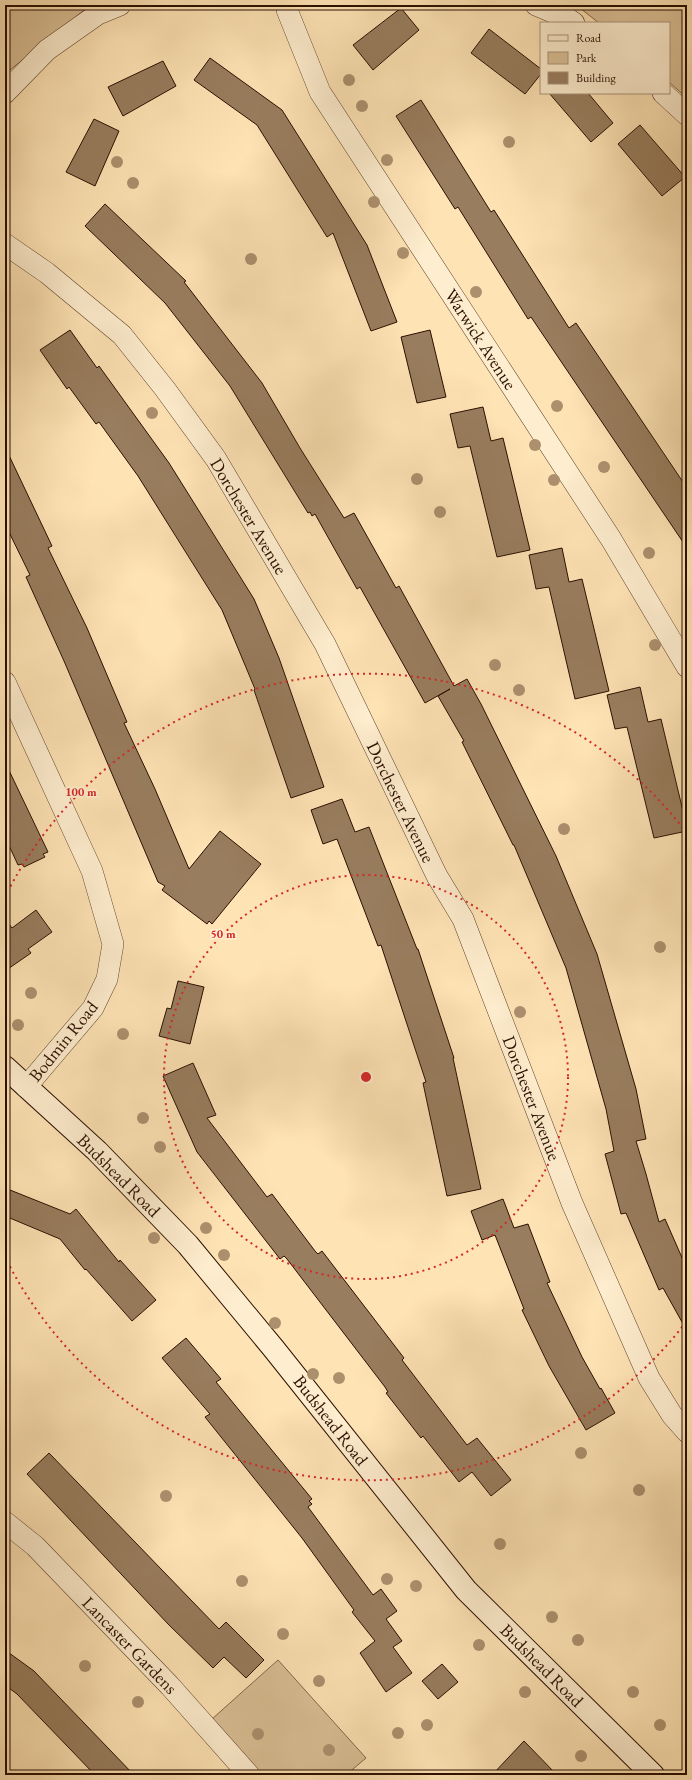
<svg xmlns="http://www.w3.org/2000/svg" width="692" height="1780" font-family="'EB Garamond',serif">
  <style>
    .green { fill: #dabf95; stroke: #82674a }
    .building { fill: #987d5e; stroke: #2a0f00 }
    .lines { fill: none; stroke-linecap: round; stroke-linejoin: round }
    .street-casing { stroke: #5f442d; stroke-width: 22 }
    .secondary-casing { stroke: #2a0f00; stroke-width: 24 }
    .street { stroke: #feedce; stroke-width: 21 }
    .secondary { stroke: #feedce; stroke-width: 22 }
    .tree { fill: #ac906e }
    .ring { fill: none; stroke: #d62828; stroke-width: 2; stroke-dasharray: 2 4 }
    .labels { text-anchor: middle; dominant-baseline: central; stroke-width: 3.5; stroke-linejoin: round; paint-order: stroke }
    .street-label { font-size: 18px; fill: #2a0f00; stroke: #feedce }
    .centre { fill: #d62828; stroke: #feedce; stroke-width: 2 }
    .ring-label { font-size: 12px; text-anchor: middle; font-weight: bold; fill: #d62828; stroke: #feedce; stroke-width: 3.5; stroke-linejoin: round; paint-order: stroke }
  </style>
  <rect width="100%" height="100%" fill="#fee3b4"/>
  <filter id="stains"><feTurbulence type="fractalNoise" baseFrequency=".005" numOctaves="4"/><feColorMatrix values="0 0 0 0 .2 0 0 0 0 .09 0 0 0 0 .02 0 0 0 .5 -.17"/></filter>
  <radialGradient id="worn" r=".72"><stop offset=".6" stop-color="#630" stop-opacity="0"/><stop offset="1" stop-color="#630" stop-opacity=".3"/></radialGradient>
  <path class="green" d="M 5,5 L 95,5 L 83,11 L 5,74 Z
    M 576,5 L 687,5 L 687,98 L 669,82 L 669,23 L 599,23 Z
    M 278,1660 L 366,1758 L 346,1775 L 261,1775 L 212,1719 Z"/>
  <path class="building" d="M 401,8 L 419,30 L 373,70 L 353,45 Z
    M 489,29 L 541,69 L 541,74 L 525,94 L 471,53 Z
    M 210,58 L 282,110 L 367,245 L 397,322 L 371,331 L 333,233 L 327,237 L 257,125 L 194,80 Z
    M 163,61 L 176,86 L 123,116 L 108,87 Z
    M 549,93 L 588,93 L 613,123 L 591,142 Z
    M 421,100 L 491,212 L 494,210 L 569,328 L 576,323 L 687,488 L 687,548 L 531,317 L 528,319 L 458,207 L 455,209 L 396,116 Z
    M 94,119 L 119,131 L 95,186 L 66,172 Z
    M 640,125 L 685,177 L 662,196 L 618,144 Z
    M 105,204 L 186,281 L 184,282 L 262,383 L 300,448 L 344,518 L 354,513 L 396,588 L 399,586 L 454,686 L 467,679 L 481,704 L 556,856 L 597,954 L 636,1089 L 646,1139 L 636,1141 L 646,1174 L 659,1222 L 665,1219 L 687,1269 L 687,1331 L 663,1288 L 659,1290 L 626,1213 L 621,1214 L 605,1154 L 614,1151 L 606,1109 L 566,968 L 514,845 L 513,845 L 462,742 L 464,741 L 438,696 L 450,689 L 425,703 L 360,587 L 357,589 L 315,514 L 312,516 L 310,512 L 308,513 L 230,386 L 165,303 L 85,226 Z
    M 70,330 L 97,368 L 99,366 L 169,463 L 254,599 L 279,658 L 324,787 L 291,798 L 254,690 L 255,689 L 222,610 L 138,476 L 99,422 L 96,424 L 69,387 L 67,389 L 40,350 Z
    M 430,330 L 446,397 L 417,403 L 401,337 Z
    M 483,407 L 491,441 L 503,438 L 530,550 L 497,557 L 470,446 L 458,448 L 450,414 Z
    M 5,447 L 52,546 L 48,548 L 87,628 L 127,722 L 124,723 L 155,789 L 189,869 L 220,831 L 261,864 L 212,924 L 209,921 L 207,924 L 162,890 L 165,886 L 158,882 L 64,661 L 26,577 L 30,575 L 5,524 Z
    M 562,548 L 569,582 L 582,579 L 609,691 L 575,699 L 549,587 L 536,589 L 529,555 Z
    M 640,687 L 648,722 L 661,719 L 687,828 L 687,831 L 654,838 L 627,727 L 615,729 L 607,695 Z
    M 5,762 L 48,852 L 43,854 L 45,857 L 24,867 L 22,864 L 18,865 L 5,837 Z
    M 342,799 L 355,832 L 369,827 L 417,949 L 418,949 L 454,1058 L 453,1058 L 481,1189 L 447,1196 L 423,1083 L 426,1082 L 381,945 L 378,946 L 337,839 L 323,844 L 311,810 Z
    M 36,910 L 52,932 L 28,949 L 31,953 L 5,971 L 5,919 L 12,928 Z
    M 178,981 L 204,987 L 190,1044 L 159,1036 L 167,1008 L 171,1009 Z
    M 193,1063 L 216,1115 L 207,1118 L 267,1197 L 272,1194 L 315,1251 L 318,1254 L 322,1251 L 404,1358 L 402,1360 L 467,1445 L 477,1438 L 511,1480 L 491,1496 L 472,1472 L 459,1482 L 423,1436 L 421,1438 L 386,1393 L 388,1392 L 385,1387 L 287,1259 L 284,1256 L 280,1259 L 197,1152 L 163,1076 Z
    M 5,1188 L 70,1214 L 76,1209 L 119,1262 L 120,1260 L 156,1300 L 132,1321 L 86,1269 L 85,1270 L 60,1239 L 5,1216 Z
    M 503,1199 L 514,1228 L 528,1224 L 550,1282 L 547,1283 L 582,1357 L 600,1389 L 601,1388 L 615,1413 L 586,1430 L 549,1366 L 522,1310 L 524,1309 L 495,1235 L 482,1240 L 471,1211 Z
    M 186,1338 L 221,1379 L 216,1382 L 312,1499 L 309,1501 L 312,1504 L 308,1507 L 373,1595 L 381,1589 L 397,1611 L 386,1619 L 402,1641 L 393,1647 L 412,1673 L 386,1692 L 360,1653 L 375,1641 L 352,1612 L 354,1610 L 302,1538 L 205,1417 L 210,1414 L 162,1358 Z
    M 49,1453 L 219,1629 L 226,1622 L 264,1660 L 246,1678 L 224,1657 L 213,1668 L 169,1625 L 27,1474 Z
    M 5,1650 L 34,1671 L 134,1775 L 95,1775 L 17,1694 L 5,1685 Z
    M 442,1664 L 458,1682 L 438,1699 L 422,1681 Z
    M 524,1741 L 557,1775 L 492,1775 Z"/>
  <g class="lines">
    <defs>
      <path id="street" d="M 287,5 L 287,10 L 320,92 L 611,539 L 687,667
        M 536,5 L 567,18 L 574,23
        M 5,93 L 47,50 L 98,14 L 120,5
        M 663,93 L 687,115
        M 5,244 L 47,273 L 122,335 L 165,389 L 216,459 L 325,644 L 437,876 L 463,919 L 572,1203 L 649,1378 L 672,1415 L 687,1432
        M 5,682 L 92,871 L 113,944 L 107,979 L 93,1008 L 26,1087
        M 5,1522 L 35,1546 L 170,1686 L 249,1775"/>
      <path id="secondary" d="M 5,1067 L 97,1151 L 188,1245 L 274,1349 L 466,1590 L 653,1775"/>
    </defs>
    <use href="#street" class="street-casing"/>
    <use href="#secondary" class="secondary-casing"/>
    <use href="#street" class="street"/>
    <use href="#secondary" class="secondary"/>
  </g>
  <g class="tree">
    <circle cx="349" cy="80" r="6"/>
    <circle cx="362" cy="106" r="6"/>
    <circle cx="509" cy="142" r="6"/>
    <circle cx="387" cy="160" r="6"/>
    <circle cx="117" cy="162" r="6"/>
    <circle cx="133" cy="183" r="6"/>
    <circle cx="374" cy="202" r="6"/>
    <circle cx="403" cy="253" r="6"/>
    <circle cx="251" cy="259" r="6"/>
    <circle cx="476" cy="292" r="6"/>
    <circle cx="557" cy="406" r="6"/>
    <circle cx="152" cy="413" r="6"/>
    <circle cx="535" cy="445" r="6"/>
    <circle cx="604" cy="467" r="6"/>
    <circle cx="417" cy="479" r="6"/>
    <circle cx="554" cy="480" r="6"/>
    <circle cx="440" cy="512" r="6"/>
    <circle cx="649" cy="553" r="6"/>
    <circle cx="655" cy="645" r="6"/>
    <circle cx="495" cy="665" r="6"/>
    <circle cx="519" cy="690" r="6"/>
    <circle cx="564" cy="829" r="6"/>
    <circle cx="660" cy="947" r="6"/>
    <circle cx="31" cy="993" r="6"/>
    <circle cx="520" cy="1012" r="6"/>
    <circle cx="18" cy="1025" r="6"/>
    <circle cx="123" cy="1034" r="6"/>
    <circle cx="143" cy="1118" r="6"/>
    <circle cx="160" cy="1147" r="6"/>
    <circle cx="206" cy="1228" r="6"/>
    <circle cx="154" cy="1238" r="6"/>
    <circle cx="224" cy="1255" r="6"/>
    <circle cx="275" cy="1323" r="6"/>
    <circle cx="313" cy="1374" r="6"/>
    <circle cx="339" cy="1378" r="6"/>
    <circle cx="581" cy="1453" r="6"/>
    <circle cx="639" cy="1490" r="6"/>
    <circle cx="166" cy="1496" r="6"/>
    <circle cx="500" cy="1544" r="6"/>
    <circle cx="387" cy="1579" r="6"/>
    <circle cx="242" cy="1581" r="6"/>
    <circle cx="416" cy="1586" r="6"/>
    <circle cx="552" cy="1617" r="6"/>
    <circle cx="283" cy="1634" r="6"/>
    <circle cx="578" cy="1640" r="6"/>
    <circle cx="479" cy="1645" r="6"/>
    <circle cx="85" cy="1666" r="6"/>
    <circle cx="319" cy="1681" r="6"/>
    <circle cx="525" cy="1692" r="6"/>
    <circle cx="633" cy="1692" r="6"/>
    <circle cx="138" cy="1702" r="6"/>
    <circle cx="427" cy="1725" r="6"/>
    <circle cx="660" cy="1725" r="6"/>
    <circle cx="398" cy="1733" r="6"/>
    <circle cx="258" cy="1734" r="6"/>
    <circle cx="329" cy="1750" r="6"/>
    <circle cx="581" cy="1756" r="6"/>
  </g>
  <g class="ring">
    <circle cx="366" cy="1077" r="202"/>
    <path d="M686 1322A403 403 0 0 1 5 1257M5 897A403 403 0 0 1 686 832"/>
  </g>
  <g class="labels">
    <g class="street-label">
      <text transform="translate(481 339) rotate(57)">Warwick Avenue</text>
      <text transform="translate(249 516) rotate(59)">Dorchester Avenue</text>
      <text transform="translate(401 802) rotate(64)">Dorchester Avenue</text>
      <text transform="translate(63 1041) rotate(-51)">Bodmin Road</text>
      <text transform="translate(532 1098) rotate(69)">Dorchester Avenue</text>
      <text transform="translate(119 1175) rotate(45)">Budshead Road</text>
      <text transform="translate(331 1420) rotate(52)">Budshead Road</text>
      <text transform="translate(130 1645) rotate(46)">Lancaster Gardens</text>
      <text transform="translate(542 1665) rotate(45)">Budshead Road</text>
    </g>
  </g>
  <circle cx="366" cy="1077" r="6" class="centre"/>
  <g class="ring-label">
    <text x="81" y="796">100 m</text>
    <text x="223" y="938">50 m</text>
  </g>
  <rect width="692" height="1780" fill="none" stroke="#fee3b4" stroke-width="20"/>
  <rect x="6" y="6" width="680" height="1768" fill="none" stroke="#2a0f00" stroke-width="2"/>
  <rect x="10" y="10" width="672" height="1760" fill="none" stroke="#2a0f00"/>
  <rect x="540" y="22" width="130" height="72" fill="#feedce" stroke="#a9947c"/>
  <rect x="548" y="35" width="20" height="6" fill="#feedce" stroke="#a9947c"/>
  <text x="576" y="42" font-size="12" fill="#2a0f00">Road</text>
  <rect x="548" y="52" width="20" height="12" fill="#dabf95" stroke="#a9947c"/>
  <text x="576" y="62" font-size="12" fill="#2a0f00">Park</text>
  <rect x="548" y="72" width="20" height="12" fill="#987d5e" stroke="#a9947c"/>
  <text x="576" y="82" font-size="12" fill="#2a0f00">Building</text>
  <rect width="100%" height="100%" filter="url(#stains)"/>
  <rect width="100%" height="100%" fill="url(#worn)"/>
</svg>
